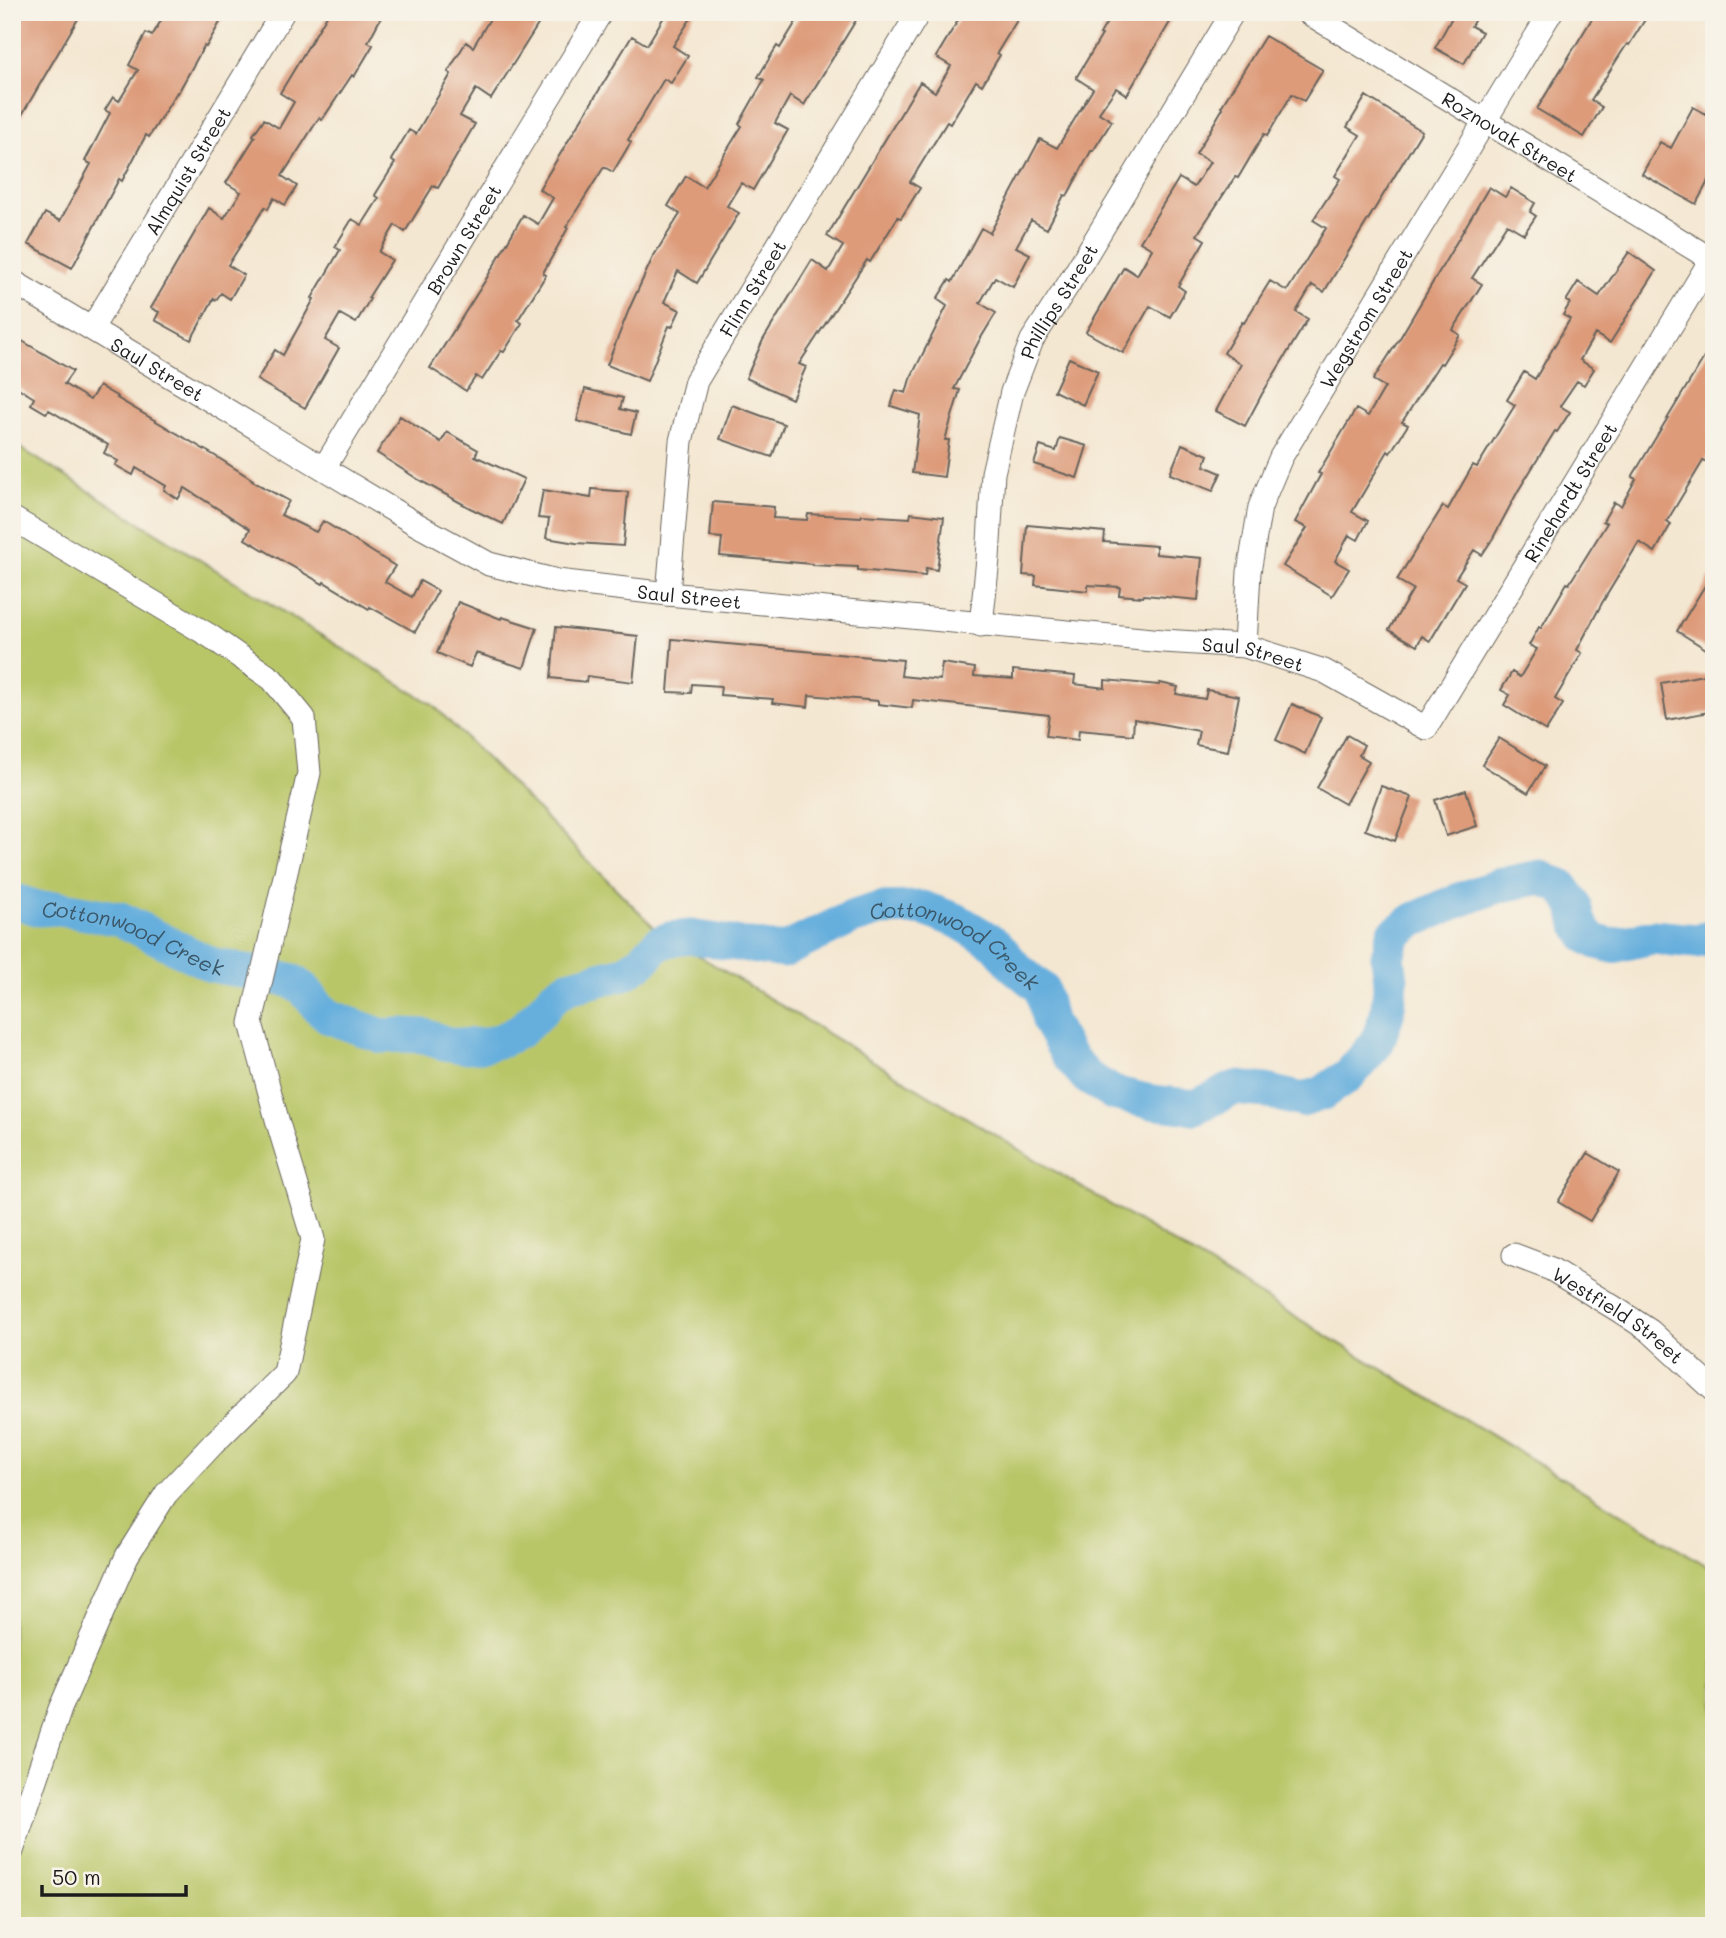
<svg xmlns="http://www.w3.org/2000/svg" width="1726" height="1938" font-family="Mali,sans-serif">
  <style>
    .green { fill: #b9c668; stroke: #6a7142; stroke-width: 2 }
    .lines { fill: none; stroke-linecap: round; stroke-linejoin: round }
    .river { stroke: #66afdd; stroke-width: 35 }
    .building { fill: #dd9b7a }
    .minor-casing { stroke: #68635b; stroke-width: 25 }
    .minor { stroke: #fff; stroke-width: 23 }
    .labels { text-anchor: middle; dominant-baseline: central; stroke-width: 7; stroke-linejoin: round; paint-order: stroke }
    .street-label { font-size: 19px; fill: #1c1c1c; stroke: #f7f3e8 }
    .water-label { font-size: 21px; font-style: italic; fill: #3a5769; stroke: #f7f3e8 }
  </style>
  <rect width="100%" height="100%" fill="#f7f3e8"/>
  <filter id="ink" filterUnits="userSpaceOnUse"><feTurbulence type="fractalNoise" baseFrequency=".0143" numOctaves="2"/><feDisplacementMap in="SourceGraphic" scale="14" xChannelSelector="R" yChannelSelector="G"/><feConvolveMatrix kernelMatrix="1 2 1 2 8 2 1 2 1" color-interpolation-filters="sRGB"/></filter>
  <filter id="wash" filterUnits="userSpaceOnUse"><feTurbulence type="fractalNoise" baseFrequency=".00686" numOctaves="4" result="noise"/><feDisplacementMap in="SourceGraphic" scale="28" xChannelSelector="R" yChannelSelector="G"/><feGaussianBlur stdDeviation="1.57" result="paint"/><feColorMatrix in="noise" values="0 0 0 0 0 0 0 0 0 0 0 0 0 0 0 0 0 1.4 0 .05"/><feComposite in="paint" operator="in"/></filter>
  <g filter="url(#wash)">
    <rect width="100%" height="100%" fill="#f4e7d1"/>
    <path class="green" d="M 12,443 L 433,705 L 658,931 L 1714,1570 L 1714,1926 L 12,1926 Z"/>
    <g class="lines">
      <g class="river">
        <path id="s1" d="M 12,900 L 40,909 L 58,908 L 120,919 L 212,965 L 253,973"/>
        <path id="s2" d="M 272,977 L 290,980 L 304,989 L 318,1007 L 330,1017 L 382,1036 L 401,1035 L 425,1036 L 444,1043 L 462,1046 L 484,1045 L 502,1040 L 521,1030 L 538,1014 L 555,995 L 568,987 L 624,973 L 641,962 L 658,944 L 670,939 L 691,937 L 783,951 L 851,918 L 880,909 L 922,908 L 958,921 L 996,944 L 1016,968 L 1042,989 L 1049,1021 L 1067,1054 L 1087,1077 L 1113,1093 L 1151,1102 L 1195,1107 L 1235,1088 L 1266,1091 L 1302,1100 L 1323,1093 L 1349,1075 L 1377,1043 L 1387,1014 L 1391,980 L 1388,957 L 1394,934 L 1414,920 L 1459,900 L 1501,885 L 1541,877 L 1562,887 L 1575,905 L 1578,921 L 1587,936 L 1597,942 L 1613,946 L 1652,937 L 1696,941 L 1714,937"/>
      </g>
    </g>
    <g id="blocks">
      <path class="building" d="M 12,12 L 82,12 L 12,132 Z
        M 166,12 L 226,12 L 206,47 L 204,46 L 178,93 L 177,92 L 149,137 L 146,135 L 122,181 L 119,179 L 72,268 L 28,244 L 45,213 L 60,221 L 91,164 L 85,161 L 110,113 L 105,110 L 113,97 L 119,101 L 138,70 L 129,65 L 146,33 L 152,36 Z
        M 329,12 L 384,12 L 368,42 L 373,45 L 354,77 L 352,75 L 322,120 L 319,118 L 282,176 L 297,186 L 285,205 L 274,198 L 268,209 L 265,207 L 228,265 L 244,275 L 230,299 L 221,293 L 216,300 L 214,298 L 191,340 L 155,320 L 159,312 L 151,308 L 209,208 L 224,218 L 241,192 L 226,183 L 255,137 L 253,135 L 264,119 L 279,128 L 294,102 L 280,93 Z
        M 494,12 L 521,12 L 539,23 L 491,99 L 476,89 L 460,116 L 475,124 L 438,188 L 433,186 L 405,232 L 395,225 L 379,252 L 392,260 L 368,298 L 370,299 L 356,323 L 340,314 L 325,340 L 339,348 L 305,408 L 257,380 L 275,350 L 283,355 L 314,299 L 312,298 L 340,250 L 335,247 L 352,219 L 362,225 L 379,198 L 375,195 L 395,163 L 391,160 L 409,130 L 416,134 L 451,74 L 448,72 L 466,42 L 473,47 Z
        M 667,12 L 695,12 L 673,46 L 688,56 L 671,83 L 664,79 L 628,140 L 631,142 L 613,172 L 604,167 L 566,227 L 568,228 L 543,273 L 546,275 L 518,320 L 522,323 L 504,352 L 501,351 L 482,380 L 476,376 L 466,391 L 430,368 L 485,281 L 523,215 L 538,224 L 553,198 L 539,189 L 632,36 L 647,45 Z
        M 802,12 L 861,12 L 804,105 L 790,96 L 775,123 L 788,130 L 753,190 L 741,183 L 727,206 L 739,213 L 697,283 L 678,271 L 664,302 L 680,310 L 672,327 L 669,326 L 647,381 L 607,365 L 630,307 L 653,257 L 680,214 L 668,206 L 686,176 L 704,187 L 742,126 L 739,124 L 764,80 L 758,77 L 777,46 L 780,48 Z
        M 963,12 L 1022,12 L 997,53 L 1000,55 L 982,85 L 976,81 L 950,124 L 947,122 L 910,182 L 920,188 L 901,218 L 898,217 L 870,262 L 867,260 L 799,364 L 806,367 L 792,399 L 746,378 L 763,340 L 812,260 L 828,271 L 843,246 L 827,236 L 920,82 L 935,92 L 951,66 L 936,57 Z
        M 1113,12 L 1176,12 L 1127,95 L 1116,88 L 1099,113 L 1112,121 L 1093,151 L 1091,151 L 1067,196 L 1064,195 L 1047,229 L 1031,220 L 1016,247 L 1030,254 L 1013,287 L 995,277 L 980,303 L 996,313 L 979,341 L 954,389 L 960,390 L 945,440 L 949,440 L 944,477 L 912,473 L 920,415 L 891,406 L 896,390 L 906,393 L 910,379 L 947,306 L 937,299 L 949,280 L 952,282 L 981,228 L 990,233 L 1040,139 L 1057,148 L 1093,89 L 1076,78 L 1102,35 L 1100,34 Z
        M 1455,12 L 1479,12 L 1471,26 L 1482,32 L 1464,64 L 1435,48 Z
        M 1596,12 L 1637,12 L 1646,18 L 1629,45 L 1627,44 L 1591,100 L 1602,107 L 1584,137 L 1537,109 Z
        M 1265,36 L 1323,70 L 1304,101 L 1292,94 L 1267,136 L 1264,134 L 1238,178 L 1235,177 L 1197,235 L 1205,240 L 1178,286 L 1185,291 L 1170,317 L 1150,306 L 1123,353 L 1086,332 L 1124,267 L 1137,275 L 1152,249 L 1140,242 L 1179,178 L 1194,187 L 1210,162 L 1196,154 L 1223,108 L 1221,107 Z
        M 1366,96 L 1422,131 L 1324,292 L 1312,285 L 1296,312 L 1308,319 L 1262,394 L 1245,426 L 1216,411 L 1241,364 L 1224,353 L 1242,322 L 1244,323 L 1270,281 L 1287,291 L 1326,228 L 1313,220 L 1340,179 L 1335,176 L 1360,135 L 1347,127 Z
        M 1693,107 L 1714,118 L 1714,170 L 1696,204 L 1642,174 L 1660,142 L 1671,148 Z
        M 1489,187 L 1505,197 L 1511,188 L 1535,203 L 1530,212 L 1536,216 L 1524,234 L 1507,224 L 1472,278 L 1482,284 L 1453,330 L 1460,335 L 1442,364 L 1440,363 L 1402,422 L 1408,425 L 1390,453 L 1388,451 L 1352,512 L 1368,521 L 1358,540 L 1349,535 L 1335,561 L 1349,569 L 1332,596 L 1283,566 L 1307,528 L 1295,522 L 1321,474 L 1318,473 L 1356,409 L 1368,416 L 1385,387 L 1373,380 L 1400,338 Z
        M 1629,252 L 1656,271 L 1610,343 L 1595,334 L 1580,360 L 1594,369 L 1584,385 L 1577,381 L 1560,406 L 1570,412 L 1557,432 L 1555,431 L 1518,491 L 1493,538 L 1482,555 L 1474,550 L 1456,578 L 1465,583 L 1430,641 L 1422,636 L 1417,646 L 1389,630 L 1413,589 L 1397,580 L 1443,506 L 1448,509 L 1473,465 L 1477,467 L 1515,405 L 1507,400 L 1524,372 L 1535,379 L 1570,319 L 1563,315 L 1570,303 L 1566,301 L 1578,282 L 1599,296 Z
        M 12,335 L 73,371 L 64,384 L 90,400 L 99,386 L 118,397 L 117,398 L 217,457 L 253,480 L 252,481 L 289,501 L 281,515 L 316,532 L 323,521 L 395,566 L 385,582 L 412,597 L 420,581 L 438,591 L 415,632 L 370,607 L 369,609 L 324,582 L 323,584 L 245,539 L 250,529 L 185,488 L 178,499 L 164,490 L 166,486 L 136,468 L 133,475 L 115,465 L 118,461 L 104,453 L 108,445 L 49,410 L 46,413 L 31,404 L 34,398 L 12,384 Z
        M 1714,341 L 1714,446 L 1705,462 L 1703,461 L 1667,521 L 1671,524 L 1655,552 L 1639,542 L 1602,603 L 1577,650 L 1582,653 L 1555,699 L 1563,704 L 1546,731 L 1504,705 L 1510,695 L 1501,690 L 1512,672 L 1520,677 L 1537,649 L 1529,645 L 1539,627 L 1541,628 L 1567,583 L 1569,584 L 1607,523 L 1603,521 L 1614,502 L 1621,506 L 1636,479 L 1632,477 Z
        M 1069,358 L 1098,371 L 1083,405 L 1054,391 Z
        M 585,389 L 623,398 L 620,409 L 636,413 L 631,434 L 577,421 Z
        M 732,405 L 784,424 L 772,457 L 720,439 Z
        M 400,416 L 441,442 L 447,432 L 478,450 L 475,456 L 524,479 L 503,524 L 470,508 L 419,480 L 377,453 Z
        M 1060,438 L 1087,446 L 1077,478 L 1034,464 L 1040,446 L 1056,451 Z
        M 1182,444 L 1208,455 L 1204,466 L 1221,473 L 1213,491 L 1170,474 Z
        M 592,489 L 628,492 L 623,546 L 576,543 L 546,538 L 549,519 L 538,518 L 543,490 L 591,498 Z
        M 713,502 L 774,507 L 773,518 L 807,520 L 808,514 L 861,517 L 862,515 L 910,518 L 911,513 L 944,517 L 937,570 L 926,568 L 925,576 L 858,570 L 858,567 L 812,565 L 812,564 L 720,556 L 722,538 L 710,537 Z
        M 1027,525 L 1105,532 L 1104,542 L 1156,546 L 1156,554 L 1202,558 L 1198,600 L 1144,595 L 1143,597 L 1119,595 L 1120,587 L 1088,585 L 1088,591 L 1035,585 L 1036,576 L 1023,575 Z
        M 1714,571 L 1714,654 L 1677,631 Z
        M 458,602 L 501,619 L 502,617 L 537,628 L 524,668 L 476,653 L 470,667 L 437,653 Z
        M 556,627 L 638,636 L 633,682 L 587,676 L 586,682 L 551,678 Z
        M 672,639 L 903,660 L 901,676 L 940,680 L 942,663 L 975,668 L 974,676 L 1013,679 L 1013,670 L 1075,676 L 1074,684 L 1105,688 L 1105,680 L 1159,685 L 1160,683 L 1178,687 L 1176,694 L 1205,699 L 1207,690 L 1239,696 L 1228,751 L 1196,745 L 1199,731 L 1134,719 L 1133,735 L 1079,730 L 1078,740 L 1046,736 L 1049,715 L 913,700 L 912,708 L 878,704 L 878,701 L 809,695 L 808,707 L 772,703 L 773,699 L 720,695 L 721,686 L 692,684 L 691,693 L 668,692 Z
        M 1714,673 L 1714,711 L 1667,720 L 1661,683 Z
        M 1292,704 L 1321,717 L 1305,754 L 1276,740 Z
        M 1347,735 L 1364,745 L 1359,755 L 1369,761 L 1345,804 L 1317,788 Z
        M 1499,738 L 1545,766 L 1528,793 L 1482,765 Z
        M 1381,786 L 1412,797 L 1395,841 L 1365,830 Z
        M 1466,790 L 1477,826 L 1446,836 L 1435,800 Z
        M 1588,1153 L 1619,1172 L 1590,1221 L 1558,1202 Z"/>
    </g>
  </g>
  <g filter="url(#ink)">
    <use href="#blocks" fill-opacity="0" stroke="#68635b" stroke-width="2"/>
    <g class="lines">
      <defs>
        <g id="minor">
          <path id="s3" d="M 1307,12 L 1714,261"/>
          <path id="s4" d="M 12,281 L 416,524 L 489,564 L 557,581 L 668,594 L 1163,641 L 1245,646 L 1324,671 L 1426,728 L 1714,255"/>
          <path id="s5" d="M 92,328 L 283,12"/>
          <path id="s6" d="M 324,468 L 601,12"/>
          <path d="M 12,518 L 210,636 L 272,679 L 304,718 L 309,773 L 251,1023 L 278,1123 L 313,1239 L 285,1373 L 213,1444 L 166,1494 L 127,1556 L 60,1709 L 12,1851"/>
          <path id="s7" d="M 668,594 L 681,441 L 696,381 L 919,12"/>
          <path id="s8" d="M 981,625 L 988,559 L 993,473 L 1012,392 L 1032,340 L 1068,285 L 1233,12"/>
          <path id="s9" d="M 1245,646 L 1249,572 L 1260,507 L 1281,457 L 1551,12"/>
          <path id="s10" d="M 1514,1255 L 1551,1269 L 1618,1310 L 1650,1331 L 1714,1390"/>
        </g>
      </defs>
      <use href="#minor" class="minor-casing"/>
      <use href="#minor" class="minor"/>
    </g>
  </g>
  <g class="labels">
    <g class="street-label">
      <text stroke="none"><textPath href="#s3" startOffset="238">Roznovak Street</textPath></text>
      <text stroke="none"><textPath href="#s5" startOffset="184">Almquist Street</textPath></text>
      <text stroke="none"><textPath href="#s6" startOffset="268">Brown Street</textPath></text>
      <text stroke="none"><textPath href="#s7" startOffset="324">Flinn Street</textPath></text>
      <text stroke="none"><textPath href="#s8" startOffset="338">Phillips Street</textPath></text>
      <text stroke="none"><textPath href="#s9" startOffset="357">Wegstrom Street</textPath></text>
      <text stroke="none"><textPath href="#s4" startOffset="170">Saul Street</textPath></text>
      <text stroke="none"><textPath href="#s4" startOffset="1792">Rinehardt Street</textPath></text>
      <text stroke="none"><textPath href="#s4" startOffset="758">Saul Street</textPath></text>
      <text stroke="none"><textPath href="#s4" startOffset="1325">Saul Street</textPath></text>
      <text stroke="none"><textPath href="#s10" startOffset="121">Westfield Street</textPath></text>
    </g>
    <g class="water-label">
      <text stroke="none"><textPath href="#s1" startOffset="128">Cottonwood Creek</textPath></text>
      <text stroke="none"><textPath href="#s2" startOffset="758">Cottonwood Creek</textPath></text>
    </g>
  </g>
  <rect width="1726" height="1938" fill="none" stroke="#f7f3e8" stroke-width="42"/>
  <path d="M42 1885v10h144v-10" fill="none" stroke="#1c1c1c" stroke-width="3.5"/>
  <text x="52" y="1885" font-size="21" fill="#1c1c1c" stroke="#f7f3e8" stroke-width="5" paint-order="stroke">50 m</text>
</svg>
